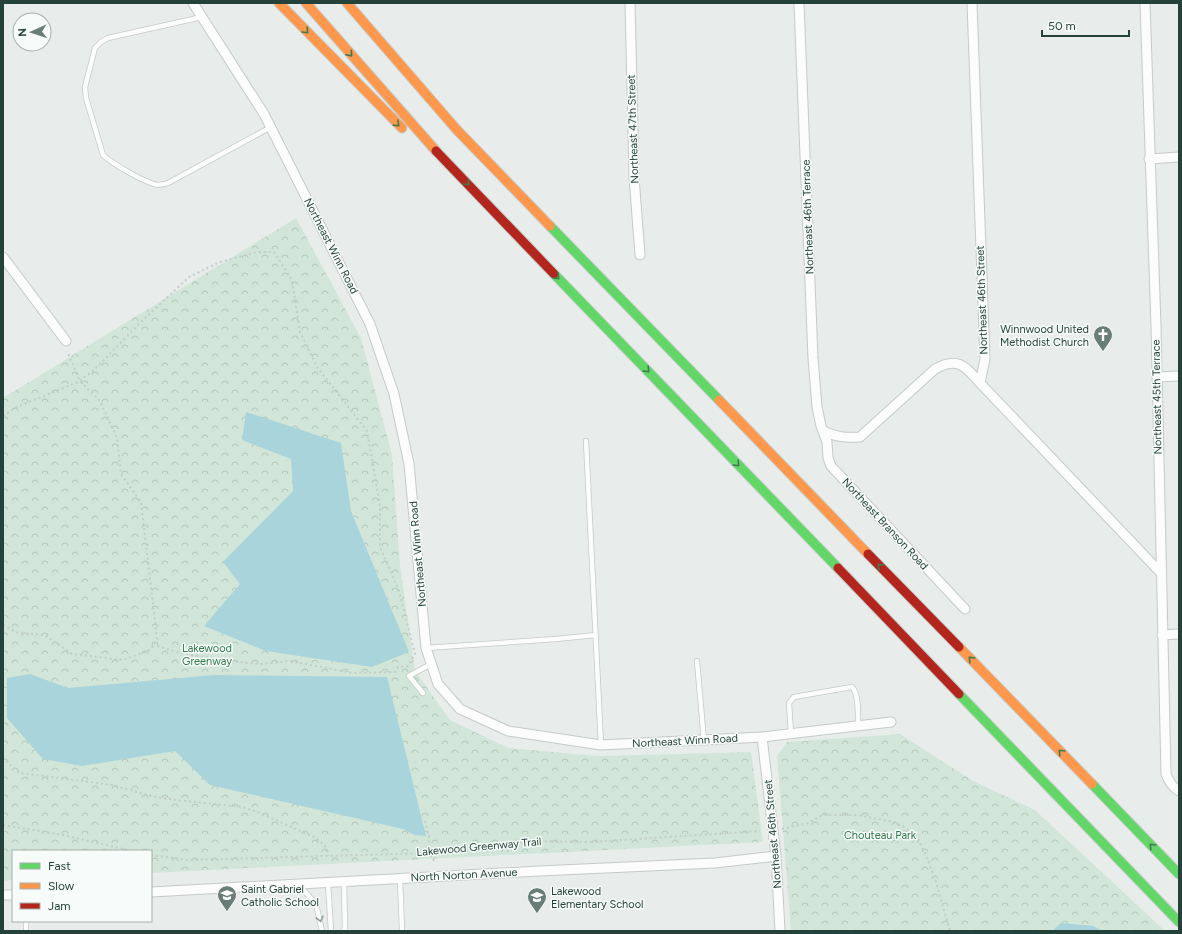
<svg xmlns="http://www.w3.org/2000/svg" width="1182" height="934" font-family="Figtree,sans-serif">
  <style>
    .forest { fill: url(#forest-crowns) }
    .water { fill: #a9d4db }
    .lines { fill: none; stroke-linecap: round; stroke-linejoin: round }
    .lane-casing { stroke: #c5cac8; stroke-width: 6 }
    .street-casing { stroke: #c5cac8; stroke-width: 11 }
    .fast-casing { stroke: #c3ccc9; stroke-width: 11 }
    .slow-casing { stroke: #c3ccc9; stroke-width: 11 }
    .jam-casing { stroke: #c3ccc9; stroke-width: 11 }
    .path { stroke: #c3ccca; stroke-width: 2; stroke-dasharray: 2 3; stroke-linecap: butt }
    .lane { stroke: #fcfcfc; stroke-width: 4.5 }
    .street { stroke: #fcfcfc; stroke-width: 9 }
    .fast { stroke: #63d668; stroke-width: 9 }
    .slow { stroke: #ff974d; stroke-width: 9 }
    .jam { stroke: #b3261e; stroke-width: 9 }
    .oneway { stroke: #3d7d4c }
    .oneway2 { stroke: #909f9b }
    .labels { text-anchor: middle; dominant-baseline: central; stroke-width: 3; stroke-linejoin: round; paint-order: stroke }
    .street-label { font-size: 11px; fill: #24423a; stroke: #f7fbf9 }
    .poi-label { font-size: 11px; fill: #24423a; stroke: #f7fbf9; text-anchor: start }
    .park-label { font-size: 11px; fill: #2d7a4b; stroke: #f7fbf9 }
  </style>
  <defs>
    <pattern id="forest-crowns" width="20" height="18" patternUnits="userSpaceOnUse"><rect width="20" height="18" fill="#d1e6d8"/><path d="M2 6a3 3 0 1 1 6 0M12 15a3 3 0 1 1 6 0" fill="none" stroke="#b3c6ba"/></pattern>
  </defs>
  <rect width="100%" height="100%" fill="#e8edeb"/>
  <path class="forest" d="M 296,218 L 361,338 L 392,455 L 400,565 L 415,671 L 450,720 L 508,748 L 598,756 L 751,752 L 763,842 L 151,873 L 151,851 L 13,851 L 13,880 L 3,881 L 3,398 Z
    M 900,734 L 973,781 L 1035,810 L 1165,931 L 791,931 L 777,756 L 787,742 Z"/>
  <path class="water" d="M 246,412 L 341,443 L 351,511 L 409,652 L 372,667 L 266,651 L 204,626 L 240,584 L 223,562 L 293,491 L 291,459 L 242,440 Z
    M 30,674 L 68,688 L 214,675 L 387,677 L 426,836 L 415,835 L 403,829 L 210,785 L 175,751 L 82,766 L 43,759 L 7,718 L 7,678 Z
    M 1061,923 L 1093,926 L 1102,931 L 1052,931 Z"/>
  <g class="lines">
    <defs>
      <path id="lane" d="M 202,17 L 108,38 L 101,42 L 95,48 L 85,87 L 86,98 L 103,155 C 113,164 145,183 158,185 C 162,185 166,184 170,182 L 271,127
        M 586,441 L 601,745
        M 426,648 L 556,639 L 596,635
        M 697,661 L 704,741
        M 423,693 L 409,676 L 431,664
        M 791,734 L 789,703 L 794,697 L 852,687 C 859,693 858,716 858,725
        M 400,879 L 402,931
        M 328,883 L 331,931
        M 299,885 L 316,904 L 322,931
        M 26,931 L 26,921
        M 343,931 L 345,928 L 344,882"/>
      <path id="street" d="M 193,3 L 264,114 L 370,324 L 394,394 L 409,464 L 426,648 L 438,684 L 460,709 L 508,731 L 601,745 L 762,737 L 891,722
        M 630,3 L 634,177 L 640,255
        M 799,3 L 813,358 L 817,407 L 821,426 L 827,442 L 828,458 L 831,466 L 965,609
        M 972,3 L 985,359 L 980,383
        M 1145,3 L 1156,326 L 1166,774 C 1169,782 1172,787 1179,791
        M 1149,159 L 1179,157
        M 3,257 L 66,341
        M 1157,377 L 1179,376
        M 823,431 C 837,437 845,438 860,437 L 935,369 C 958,356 965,366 980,383 L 1161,573
        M 1162,635 L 1179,634
        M 762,737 L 776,856 L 780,931
        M 151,892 L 539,871 L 715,863 L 776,856
        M 3,895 L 13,895"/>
      <path id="fast" d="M 550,226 L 719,400
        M 554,274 L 838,568
        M 959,694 L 1179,922
        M 1092,784 L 1179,874"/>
      <path id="slow" d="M 279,3 L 402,128
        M 306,3 L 436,151
        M 347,3 L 457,130 L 550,226
        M 719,400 L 868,554
        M 959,647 L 1092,784"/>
      <path id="jam" d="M 436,151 L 554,274
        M 868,554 L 959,647
        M 838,568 L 959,694"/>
    </defs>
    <use href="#lane" class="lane-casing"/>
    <use href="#street" class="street-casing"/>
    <use href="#fast" class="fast-casing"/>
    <use href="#slow" class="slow-casing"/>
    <use href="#jam" class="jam-casing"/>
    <path class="path" d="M 3,416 L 17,407 L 80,381 L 95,369 L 141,322 L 189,277 L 220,262 L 257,252 L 274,252 L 292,280 L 300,332 L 317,367 L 367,431 L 380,506 L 380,547 L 399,591 L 415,654 L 408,666 L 398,667 L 395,672 L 352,673 L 290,661 L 260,664 L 248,663 L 184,654 L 154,645
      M 3,625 L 18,633 L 45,635 L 72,654 L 123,660 L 148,651 L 154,645 L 157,639 L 141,502 L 121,474 L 117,438 L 100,401 L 80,381 L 67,351
      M 3,757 L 10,765 L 20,773 L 112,785 L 151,796 L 168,799 L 242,807 L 260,813 L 316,838 L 325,846 L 328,856
      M 425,821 L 429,837 L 429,853 L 434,861
      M 3,825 L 63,835 L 132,851
      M 782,829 L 808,823 L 823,815 L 858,815 L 893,822 L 904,827 L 917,837 L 928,860 L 936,882 L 950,931
      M 151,855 L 188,860 L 429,853 L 470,850 L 529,841 L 591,842 L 760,831"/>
    <use href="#lane" class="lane"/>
    <use href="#street" class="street"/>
    <use href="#fast" class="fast"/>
    <use href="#slow" class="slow"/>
    <use href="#jam" class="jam"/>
  </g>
  <defs><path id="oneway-chevron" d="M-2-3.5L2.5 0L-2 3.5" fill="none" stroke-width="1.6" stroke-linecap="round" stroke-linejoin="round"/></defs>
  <g class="oneway">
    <use href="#oneway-chevron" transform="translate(306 31) rotate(46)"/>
    <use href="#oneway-chevron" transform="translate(350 54) rotate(49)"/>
    <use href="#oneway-chevron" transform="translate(397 124) rotate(42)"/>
    <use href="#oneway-chevron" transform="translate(467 183) rotate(46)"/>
    <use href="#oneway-chevron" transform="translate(557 277) rotate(46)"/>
    <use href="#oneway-chevron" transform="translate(647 370) rotate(46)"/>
    <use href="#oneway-chevron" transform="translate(737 464) rotate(46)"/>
    <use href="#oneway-chevron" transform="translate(880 566) rotate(-134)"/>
    <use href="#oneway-chevron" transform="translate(971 659) rotate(-134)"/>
    <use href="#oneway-chevron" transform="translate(1061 752) rotate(-134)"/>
    <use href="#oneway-chevron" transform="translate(1152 846) rotate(-134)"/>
  </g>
  <use class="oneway2" href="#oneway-chevron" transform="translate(320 919) rotate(76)"/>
  <defs>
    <symbol id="church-pin" viewBox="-11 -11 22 30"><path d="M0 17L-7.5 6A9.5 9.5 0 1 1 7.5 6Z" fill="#697e78" stroke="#f7fbf9"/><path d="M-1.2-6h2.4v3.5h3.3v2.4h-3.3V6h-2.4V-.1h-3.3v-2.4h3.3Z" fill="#fff"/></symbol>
    <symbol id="school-pin" viewBox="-11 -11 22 30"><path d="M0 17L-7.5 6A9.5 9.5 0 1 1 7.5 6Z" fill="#697e78" stroke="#f7fbf9"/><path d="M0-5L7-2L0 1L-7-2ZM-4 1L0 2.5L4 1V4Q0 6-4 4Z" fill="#fff"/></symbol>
  </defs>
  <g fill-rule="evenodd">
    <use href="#church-pin" x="1092" y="324" width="22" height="30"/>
    <use href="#school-pin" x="216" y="884" width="22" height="30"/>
    <use href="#school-pin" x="526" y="886" width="22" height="30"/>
  </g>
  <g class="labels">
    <g class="street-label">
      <text transform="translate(633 129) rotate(-92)">Northeast 47th Street</text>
      <text transform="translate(808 217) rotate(-92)">Northeast 46th Terrace</text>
      <text transform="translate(331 246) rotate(63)">Northeast Winn Road</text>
      <text transform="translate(982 300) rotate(-92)">Northeast 46th Street</text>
      <text transform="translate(1157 397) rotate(-91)">Northeast 45th Terrace</text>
      <text transform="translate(885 524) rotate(47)">Northeast Branson Road</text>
      <text transform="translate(418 554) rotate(-95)">Northeast Winn Road</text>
      <text transform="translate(685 741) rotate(-3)">Northeast Winn Road</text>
      <text transform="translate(773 834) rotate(-95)">Northeast 46th Street</text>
      <text transform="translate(479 847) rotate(-5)">Lakewood Greenway Trail</text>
      <text transform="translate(464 875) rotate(-3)">North Norton Avenue</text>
    </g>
    <g class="poi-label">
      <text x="1089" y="329" text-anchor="end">Winnwood United<tspan x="1089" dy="13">Methodist Church</tspan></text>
      <text x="241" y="889">Saint Gabriel<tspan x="241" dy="13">Catholic School</tspan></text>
      <text x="551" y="891">Lakewood<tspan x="551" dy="13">Elementary School</tspan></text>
    </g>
    <g class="park-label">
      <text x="207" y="648">Lakewood<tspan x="207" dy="13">Greenway</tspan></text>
      <text x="880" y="835">Chouteau Park</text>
    </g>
  </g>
  <rect width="1182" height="934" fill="none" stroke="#24423a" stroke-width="8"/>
  <rect x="12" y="850" width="140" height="72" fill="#f7fbf9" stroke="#a3b1ad"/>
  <rect x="20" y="863" width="20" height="6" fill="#63d668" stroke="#a3b1ad"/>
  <text x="48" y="870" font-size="12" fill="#24423a">Fast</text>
  <rect x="20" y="883" width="20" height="6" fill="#ff974d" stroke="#a3b1ad"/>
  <text x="48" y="890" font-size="12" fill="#24423a">Slow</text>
  <rect x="20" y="903" width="20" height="6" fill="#b3261e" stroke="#a3b1ad"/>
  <text x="48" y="910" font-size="12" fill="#24423a">Jam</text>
  <g transform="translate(32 32) rotate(267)"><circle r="19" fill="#f7fbf9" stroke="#a3b1ad"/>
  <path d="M0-3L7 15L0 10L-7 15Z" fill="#697e78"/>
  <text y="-6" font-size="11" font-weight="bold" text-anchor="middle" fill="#24423a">N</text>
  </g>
  <path d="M1042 30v6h87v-6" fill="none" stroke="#24423a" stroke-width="2"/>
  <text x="1048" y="30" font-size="12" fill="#24423a" stroke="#f7fbf9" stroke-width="3" paint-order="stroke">50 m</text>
</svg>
